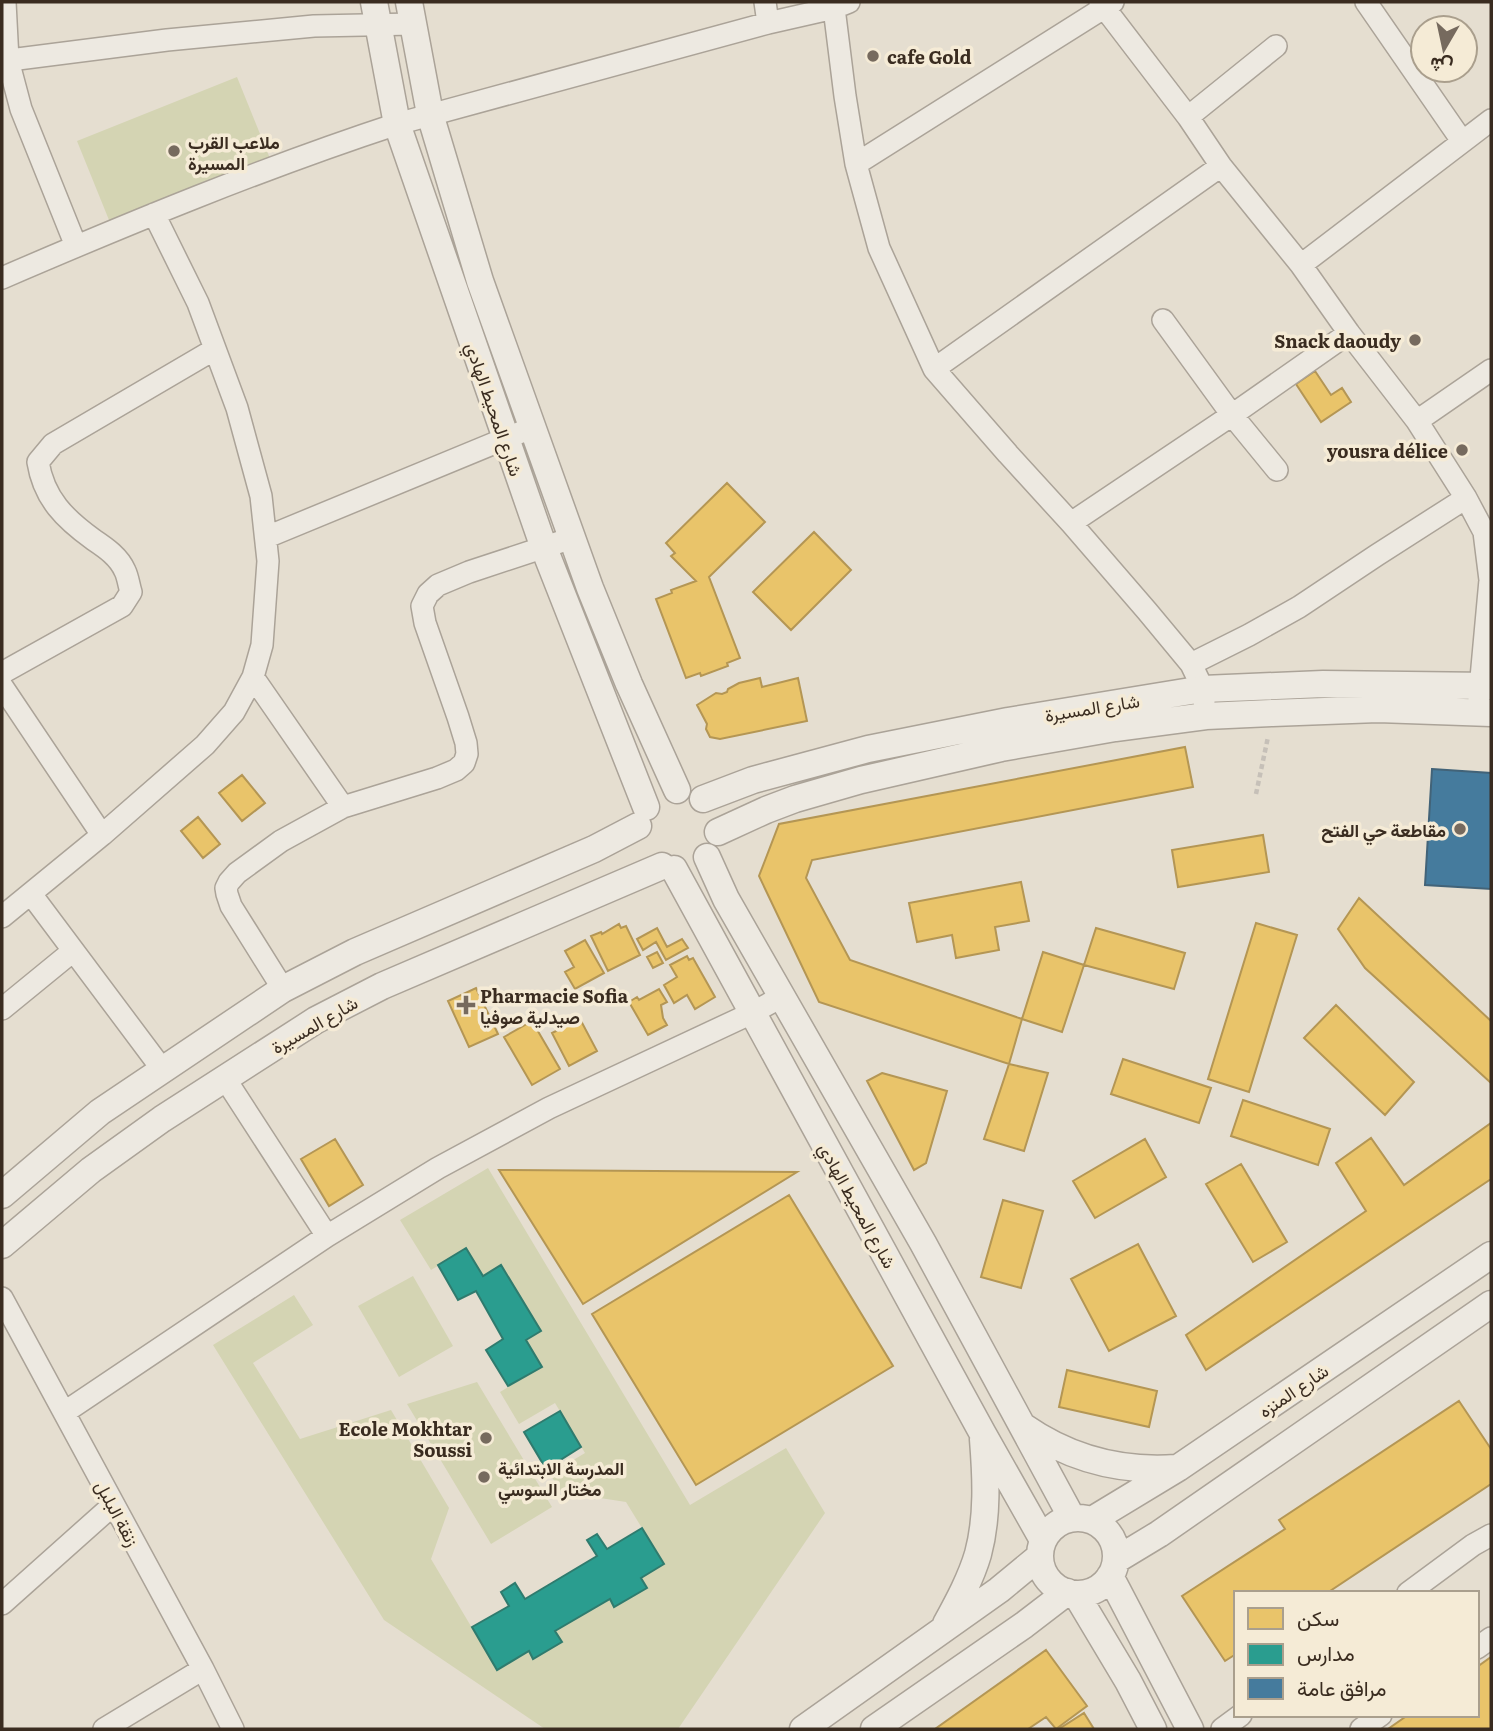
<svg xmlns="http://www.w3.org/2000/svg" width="1493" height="1731" font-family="Literata,Vazirmatn,serif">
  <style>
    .green { fill: #d4d4b3 }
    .homes { fill: #e9c46a; stroke: #b49654; stroke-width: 2 }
    .schools { fill: #2a9d8f; stroke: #2f7b6e; stroke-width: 2 }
    .public { fill: #457b9d; stroke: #426378; stroke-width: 2 }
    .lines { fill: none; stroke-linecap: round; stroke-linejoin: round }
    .minor-casing { stroke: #aba398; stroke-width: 24 }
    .tertiary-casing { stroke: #aba398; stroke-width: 29 }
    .path { stroke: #c6c0b8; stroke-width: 4.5; stroke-dasharray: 5 3.5; stroke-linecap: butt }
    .minor { stroke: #ede9e1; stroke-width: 21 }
    .tertiary { stroke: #ede9e1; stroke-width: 26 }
    .poi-dot { fill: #766a5e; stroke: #f5ebd6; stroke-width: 2.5 }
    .labels { text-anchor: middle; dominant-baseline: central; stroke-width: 7; stroke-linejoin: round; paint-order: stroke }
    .poi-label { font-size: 18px; font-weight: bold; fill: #3a2c20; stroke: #f5ebd6; text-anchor: start }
    .street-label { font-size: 18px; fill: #3a2c20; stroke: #f5ebd6 }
  </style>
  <rect width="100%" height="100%" fill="#e5ded0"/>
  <path class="green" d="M 237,77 L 271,161 L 111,225 L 77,141 Z
    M 488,1168 L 690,1505 L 786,1448 L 825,1513 L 678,1729 L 545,1729 L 384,1620 L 213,1345 L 294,1295 L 313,1325 L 253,1363 L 300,1439 L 391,1410 L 449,1508 L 431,1559 L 497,1670 L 529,1651 L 534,1659 L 561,1642 L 555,1631 L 610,1599 L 614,1606 L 641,1578 L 664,1564 L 626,1502 L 561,1492 L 550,1474 L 585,1453 L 555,1403 L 519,1424 L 500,1392 L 541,1367 L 526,1340 L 541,1331 L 501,1265 L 483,1276 L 466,1249 L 431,1270 L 400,1220 Z
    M 413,1276 L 453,1346 L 399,1377 L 358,1306 Z
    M 477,1382 L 552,1507 L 491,1544 L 407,1404 Z"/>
  <path class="homes" d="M 1315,371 L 1331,395 L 1342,388 L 1351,402 L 1321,422 L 1296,384 Z
    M 727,483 L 765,522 L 709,577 L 740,658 L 727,663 L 728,666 L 701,676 L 700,673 L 686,678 L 656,599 L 672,593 L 671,590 L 696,581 L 671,556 L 675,553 L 666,543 Z
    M 814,532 L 851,570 L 791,630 L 753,592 Z
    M 760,678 L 762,687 L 798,678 L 807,721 L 720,739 L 710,737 L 706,729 L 707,724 L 697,705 L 716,693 L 722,694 L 727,692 L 728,689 L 739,683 Z
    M 1185,747 L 1193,787 L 812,860 L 806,878 L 850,960 L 1022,1019 L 1009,1064 L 819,1002 L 759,876 L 779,824 Z
    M 242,775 L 265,803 L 242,821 L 219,793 Z
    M 198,817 L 220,844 L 203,858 L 181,831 Z
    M 1263,835 L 1269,872 L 1178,887 L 1172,850 Z
    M 1021,882 L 1029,921 L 995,927 L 999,950 L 956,958 L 952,935 L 917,942 L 909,903 Z
    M 1359,898 L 1491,1021 L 1491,1083 L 1365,968 L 1338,929 Z
    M 1256,923 L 1297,935 L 1249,1092 L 1208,1079 Z
    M 619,924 L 621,928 L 626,926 L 640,955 L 608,971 L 591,936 L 601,932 L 602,934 Z
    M 657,928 L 667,947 L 682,939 L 688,948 L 666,960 L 656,942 L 643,950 L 637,939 Z
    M 1096,928 L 1185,953 L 1174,989 L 1084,965 Z
    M 585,940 L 604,973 L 575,989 L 565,972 L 574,967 L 565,951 Z
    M 657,952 L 663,963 L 653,968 L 647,957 Z
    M 1043,952 L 1084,965 L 1062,1032 L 1022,1019 Z
    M 687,956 L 689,960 L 693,958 L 715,997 L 695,1009 L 687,995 L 674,1003 L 664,985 L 677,977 L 670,965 Z
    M 476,988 L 498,1034 L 469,1047 L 448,1001 Z
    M 659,989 L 667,1002 L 661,1005 L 663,1018 L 667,1025 L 648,1035 L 629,1002 L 637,997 L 639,1000 Z
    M 1336,1005 L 1414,1082 L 1385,1115 L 1304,1038 Z
    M 580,1019 L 597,1051 L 569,1066 L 552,1033 Z
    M 532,1021 L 560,1069 L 532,1085 L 504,1037 Z
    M 1123,1059 L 1211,1088 L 1199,1123 L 1111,1094 Z
    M 1009,1064 L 1048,1073 L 1024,1151 L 984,1139 Z
    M 882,1073 L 947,1091 L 926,1163 L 914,1170 L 867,1081 Z
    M 1243,1100 L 1330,1129 L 1318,1165 L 1231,1136 Z
    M 1491,1123 L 1491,1179 L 1206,1370 L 1186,1335 L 1366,1211 L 1336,1163 L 1371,1138 L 1404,1185 Z
    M 335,1139 L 363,1185 L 329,1206 L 301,1159 Z
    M 1145,1139 L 1166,1177 L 1095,1218 L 1073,1181 Z
    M 1241,1164 L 1287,1242 L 1253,1262 L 1206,1184 Z
    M 499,1170 L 797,1172 L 583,1304 Z
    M 789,1195 L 893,1366 L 696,1485 L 592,1314 Z
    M 1003,1200 L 1043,1211 L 1021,1288 L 981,1277 Z
    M 1138,1244 L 1176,1316 L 1109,1351 L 1071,1279 Z
    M 1067,1370 L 1157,1391 L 1149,1427 L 1059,1407 Z
    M 1459,1401 L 1491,1449 L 1491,1484 L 1327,1593 L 1236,1593 L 1236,1654 L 1225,1661 L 1182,1596 L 1285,1529 L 1279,1520 Z
    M 1046,1650 L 1087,1706 L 1056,1729 L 1046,1717 L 1028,1729 L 935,1729 Z
    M 1491,1657 L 1491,1729 L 1388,1729 L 1408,1715 L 1477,1715 L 1477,1667 Z
    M 1084,1713 L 1094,1729 L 1059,1729 Z"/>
  <path class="schools" d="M 466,1248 L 483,1276 L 501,1265 L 541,1331 L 526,1340 L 542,1367 L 508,1386 L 486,1350 L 503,1339 L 476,1291 L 458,1300 L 438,1265 Z
    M 560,1411 L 581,1447 L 546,1469 L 524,1432 Z
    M 642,1528 L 664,1564 L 641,1578 L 647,1588 L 614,1607 L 610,1599 L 555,1631 L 562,1642 L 533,1659 L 529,1651 L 497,1670 L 472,1627 L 509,1606 L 501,1592 L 515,1583 L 525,1599 L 597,1556 L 587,1540 L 597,1534 L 607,1549 Z"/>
  <path class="public" d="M 1432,769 L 1491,773 L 1491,889 L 1425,885 Z"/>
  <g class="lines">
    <defs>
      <path id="minor" d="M 5,2 L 8,60 L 21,109 L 76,246
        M 765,2 L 768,23
        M 1100,2 L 1188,117 L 1221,166 L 1301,265 L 1349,333 L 1417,421 L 1466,498 L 1484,532 L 1490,580 L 1479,700
        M 1366,2 L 1462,141
        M 834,8 L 845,96 L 856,164 L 879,248 L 934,369 L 1008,454 L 1071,523 L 1147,611 L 1191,664 L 1203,689 L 1204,702
        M 2,61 L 167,40 L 314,26 L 414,24
        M 1188,117 L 1276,46
        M 856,164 L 1113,2
        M 1301,265 L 1491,120
        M 2,278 C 132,222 263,168 397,124 L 768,23 L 834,8 L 849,2
        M 1163,320 L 1232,415 L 1277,470
        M 934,369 L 1221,166
        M 1417,421 L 1491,370
        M 1071,523 L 1232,415 L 1349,333
        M 267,537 L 531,428
        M 1191,664 L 1249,635 L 1299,607 L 1377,555 L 1466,498
        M 2,673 L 122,606 L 131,592 C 129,586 128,577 125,571 C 119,557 106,548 94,540 C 65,519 44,499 38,462 L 53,444 L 215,349
        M 253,677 L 343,807
        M 2,686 L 102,835
        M 31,894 L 162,1069
        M 2,917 L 102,835 L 205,745 L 234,712 L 253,677 L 262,645 L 268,561 L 261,496 L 237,408 L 198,303 L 154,214
        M 283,989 L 231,906 L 227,894 L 226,888 L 229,882 L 237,873 L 281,841 L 343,807 L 437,778 L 456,770 L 464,763 L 467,754 L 466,743 L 458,717 L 425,623 L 422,606 L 428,594 L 438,585 L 469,572 L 572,538
        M 2,1009 L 73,951
        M 224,1077 L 327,1236
        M 2,1298 L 203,1669 L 233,1729
        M 65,1412 L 327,1236 L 438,1168 L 549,1108 L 752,1013 L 781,997
        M 1408,1593 L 1473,1545 L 1491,1535
        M 2,1604 L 113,1505
        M 1477,1648 L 1491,1638
        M 104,1729 L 203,1669
        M 1222,1729 L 1241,1715
        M 1361,1729 L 1381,1715"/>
      <path id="tertiary" d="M 374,2 L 397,124 L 544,548 L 646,807
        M 409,2 L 430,114 L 480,281 L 590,588 L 629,684 L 677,790
        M 703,799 L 753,780 L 868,749 L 1008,721 L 1203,689 L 1323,684 L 1491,686
        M 718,832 L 766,810 L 795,799 L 861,780 L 1001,748 L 1115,728 L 1206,716 L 1272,713 L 1378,709 L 1491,713
        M 707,857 L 726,899 L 923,1243 L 1072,1518
        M 674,869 L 983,1434 L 1043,1540
        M 2,1195 L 100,1112 L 283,989 L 355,952 L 594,849 L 638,826
        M 2,1245 L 91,1170 L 162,1119 L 316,1020 L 382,986 L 662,866
        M 1024,1427 C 1070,1459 1120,1472 1176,1468
        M1040 1556a38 38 0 1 1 76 0a38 38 0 1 1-76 0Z
        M 1092,1520 L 1178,1468 L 1491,1255
        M 1116,1560 L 1159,1534 L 1491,1304
        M 1110,1576 L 1190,1729
        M 1076,1594 L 1128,1681 L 1153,1729
        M 946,1624 C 958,1602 971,1578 978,1554 C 988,1517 986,1477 983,1439
        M 803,1729 L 999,1590 L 1039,1557
        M 874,1729 L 1024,1625 L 1067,1592"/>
    </defs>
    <use href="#minor" class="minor-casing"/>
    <use href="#tertiary" class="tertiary-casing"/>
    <path class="path" d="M 1256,794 L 1268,737"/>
    <use href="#minor" class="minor"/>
    <use href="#tertiary" class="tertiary"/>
  </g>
  <g class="poi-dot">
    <circle cx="873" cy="56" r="7"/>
    <circle cx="174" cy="151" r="7"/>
    <circle cx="1415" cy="340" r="7"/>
    <circle cx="1462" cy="450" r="7"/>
    <circle cx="1460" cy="829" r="7"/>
    <path d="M462.5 994.5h7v7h7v7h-7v7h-7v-7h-7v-7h7z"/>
    <circle cx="486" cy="1438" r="7"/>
    <circle cx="484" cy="1477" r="7"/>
  </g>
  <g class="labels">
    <g class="poi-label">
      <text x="887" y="56">cafe Gold</text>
      <text x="188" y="141">ملاعب القرب<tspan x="188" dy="21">المسيرة</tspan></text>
      <text x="1401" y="340" text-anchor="end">Snack daoudy</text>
      <text x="1448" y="450" text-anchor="end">yousra délice</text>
      <text x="1446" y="829" text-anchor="end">مقاطعة حي الفتح</text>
      <text x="480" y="995">Pharmacie Sofia<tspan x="480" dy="21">صيدلية صوفيا</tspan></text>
      <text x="472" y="1428" text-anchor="end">Ecole Mokhtar<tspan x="472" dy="21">Soussi</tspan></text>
      <text x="498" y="1467">المدرسة الابتدائية<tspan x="498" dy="21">مختار السوسي</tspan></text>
    </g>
    <g class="street-label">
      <text transform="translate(495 409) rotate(71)">شارع المحيط الهادي</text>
      <text transform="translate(1092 707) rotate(-9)">شارع المسيرة</text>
      <text transform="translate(314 1024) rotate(-30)">شارع المسيرة</text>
      <text transform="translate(858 1205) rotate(61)">شارع المحيط الهادي</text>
      <text transform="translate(1293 1390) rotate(-34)">شارع المنزه</text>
      <text transform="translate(118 1513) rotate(62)">زنقة البلبل</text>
    </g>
  </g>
  <rect width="1493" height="1731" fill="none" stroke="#3a2c20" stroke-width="7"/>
  <rect x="1234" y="1591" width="245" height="126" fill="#f5ebd6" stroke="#aa9f8d" stroke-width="2"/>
  <rect x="1248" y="1608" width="35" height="21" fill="#e9c46a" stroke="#aa9f8d" stroke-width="2"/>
  <text x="1297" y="1626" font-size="21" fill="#3a2c20">سكن</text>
  <rect x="1248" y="1644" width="35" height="21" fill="#2a9d8f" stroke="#aa9f8d" stroke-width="2"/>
  <text x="1297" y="1661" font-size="21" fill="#3a2c20">مدارس</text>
  <rect x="1248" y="1678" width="35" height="21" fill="#457b9d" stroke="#aa9f8d" stroke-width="2"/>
  <text x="1297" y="1696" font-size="21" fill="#3a2c20">مرافق عامة</text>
  <g transform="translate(1444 49) rotate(189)"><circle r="33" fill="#f5ebd6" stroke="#aa9f8d" stroke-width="2"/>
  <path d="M0-5L12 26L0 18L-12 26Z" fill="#766a5e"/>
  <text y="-10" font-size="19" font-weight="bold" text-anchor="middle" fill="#3a2c20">ش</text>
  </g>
</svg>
